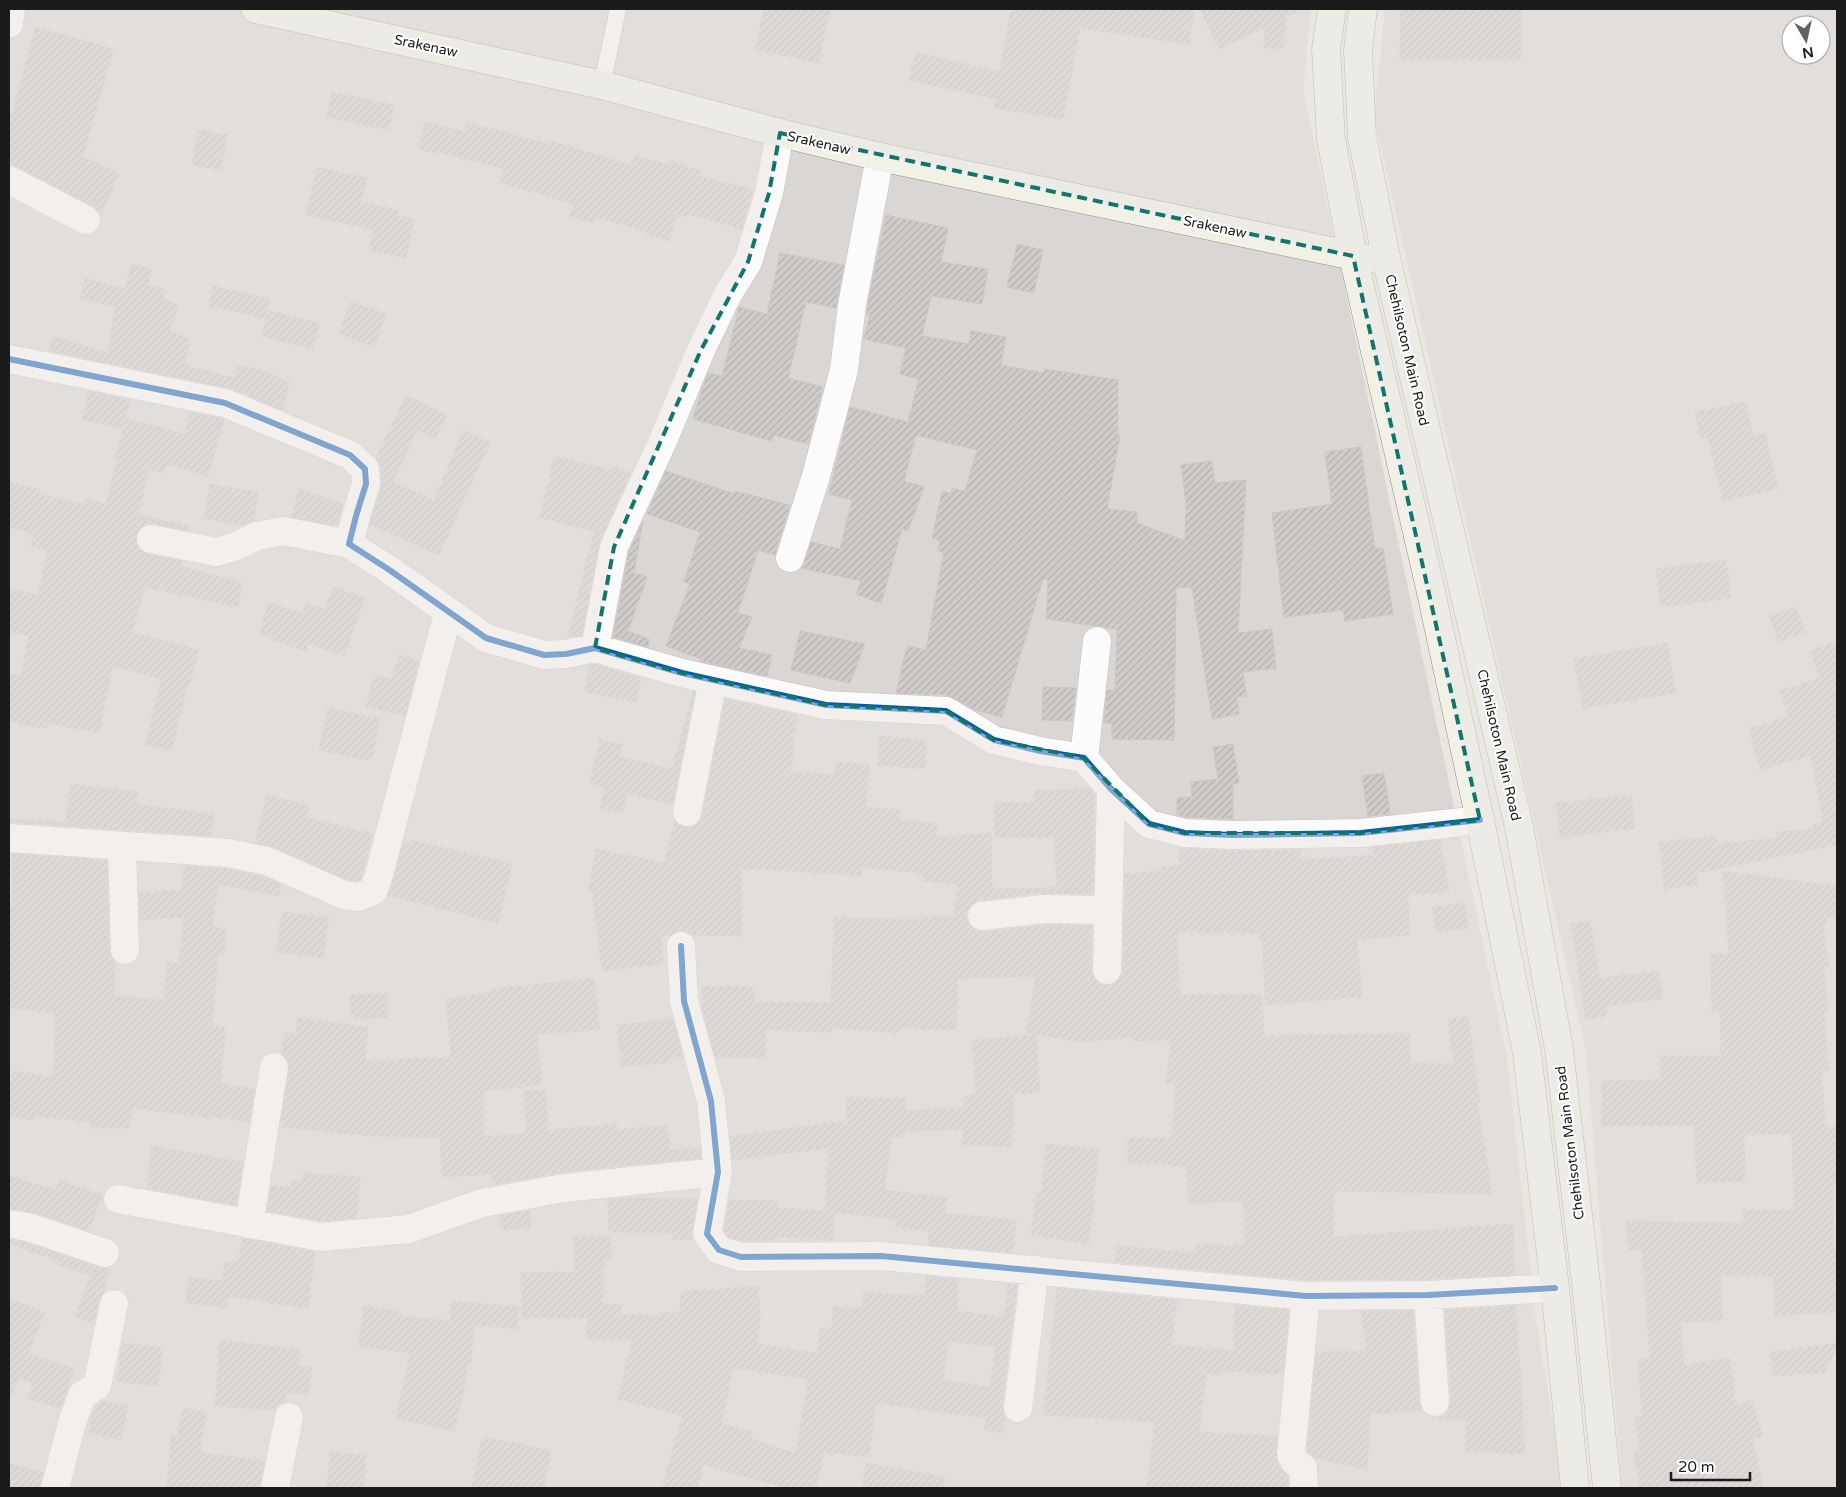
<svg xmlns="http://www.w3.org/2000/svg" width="1846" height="1497" font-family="'Varela Round',sans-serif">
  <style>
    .residential { fill: #d9d6d4; fill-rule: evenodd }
    .building { fill: url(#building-hatch); stroke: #cdc7c4; fill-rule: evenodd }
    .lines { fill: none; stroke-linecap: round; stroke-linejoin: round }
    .lane-casing { stroke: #c2c1bf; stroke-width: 18 }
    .street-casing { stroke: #c2c1bf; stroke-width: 29 }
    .secondary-casing { stroke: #94917b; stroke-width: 29 }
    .lane { stroke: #fcfbfb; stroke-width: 16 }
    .street { stroke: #fcfbfb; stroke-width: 28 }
    .secondary { stroke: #f2f1e8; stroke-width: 28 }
    .cycleway-casing { stroke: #fff; stroke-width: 9 }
    .cycleway { stroke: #0057b8; stroke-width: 6 }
    .marked { fill: none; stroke: #0f766e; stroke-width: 4; stroke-dasharray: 10 6; stroke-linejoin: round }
    .labels { text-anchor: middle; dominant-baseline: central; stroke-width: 4; stroke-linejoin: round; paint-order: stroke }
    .street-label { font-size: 14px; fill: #1b1b1b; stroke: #fff }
  </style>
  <defs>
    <pattern id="building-hatch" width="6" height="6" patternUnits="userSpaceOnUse" patternTransform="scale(1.25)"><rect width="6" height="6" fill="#d1ccc9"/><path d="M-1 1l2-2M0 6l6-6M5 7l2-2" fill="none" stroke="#b3afac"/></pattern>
  </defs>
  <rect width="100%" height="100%" fill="#eae6e2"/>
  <path class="residential" d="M 9,9 L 1311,9 L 1303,90 L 1507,1058 L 1535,1314 L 1564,1488 L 9,1488 Z
    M 1385,9 L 1837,9 L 1837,1488 L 1622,1488 L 1586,1051 L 1374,116 ZM 1791,25 L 1821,25 L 1821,55 L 1791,55 Z"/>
  <path class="building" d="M 764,9 L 831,9 L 818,63 L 755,49 Z
    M 1011,9 L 1194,9 L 1189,44 L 1080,28 L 1063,119 L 994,108 L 996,99 L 909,80 L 915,52 L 1000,72 Z
    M 1200,9 L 1302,9 L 1285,17 L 1284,49 L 1264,48 L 1265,27 L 1219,49 Z
    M 1401,9 L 1521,9 L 1521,60 L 1400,60 Z
    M 36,27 L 113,49 L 83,157 L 119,173 L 101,214 L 93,206 L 16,166 L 9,164 L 9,124 Z
    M 332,92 L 394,105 L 389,130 L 327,117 Z
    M 425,122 L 465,132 L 467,123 L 550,144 L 551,141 L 632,165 L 635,155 L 669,165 L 670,161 L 701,171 L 699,176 L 753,190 L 742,229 L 687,214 L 686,217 L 677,214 L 669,241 L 647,234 L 648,232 L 595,217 L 593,223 L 570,217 L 574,204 L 500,183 L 504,169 L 439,152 L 438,154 L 419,149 Z
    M 198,130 L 227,135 L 221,170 L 192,165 Z
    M 317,167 L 367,178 L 361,202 L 399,210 L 398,216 L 414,219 L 406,258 L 369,250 L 373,230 L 306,215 Z
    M 886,215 L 948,228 L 941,262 L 988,269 L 982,304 L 931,296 L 922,336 L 969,344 L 971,331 L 1006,337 L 1001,365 L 1043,373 L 1044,369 L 1118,380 L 1118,436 L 1120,436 L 1107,509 L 1137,512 L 1137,523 L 1185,541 L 1186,504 L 1181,465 L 1212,461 L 1215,483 L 1246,480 L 1238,633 L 1272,629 L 1276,668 L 1243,672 L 1247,696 L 1237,697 L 1239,714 L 1212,719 L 1192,587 L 1176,588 L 1174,740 L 1112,739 L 1112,723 L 1104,723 L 1107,690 L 1115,690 L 1117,629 L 1046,619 L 1048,580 L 1043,579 L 1002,717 L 975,710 L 954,698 L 947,695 L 896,693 L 907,646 L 926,650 L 944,552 L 938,551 L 940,541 L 932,538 L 942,491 L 951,494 L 952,488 L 965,491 L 977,450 L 916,435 L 904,481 L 924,487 L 908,531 L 902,529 L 881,603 L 856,594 L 861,581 L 801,568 L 811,542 L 840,549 L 852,500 L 829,494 L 850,407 L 908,422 L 919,379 L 900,374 L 906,348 L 864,339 L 870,314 L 867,314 L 867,307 Z
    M 1017,244 L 1043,250 L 1034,293 L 1007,287 Z
    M 780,253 L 844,265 L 836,308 L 806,302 L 788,378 L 823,387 L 808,444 L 774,435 L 772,441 L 693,419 L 702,389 L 708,373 L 722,376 L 739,307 L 767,314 Z
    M 132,264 L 151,269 L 147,285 L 165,289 L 163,300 L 179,304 L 170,331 L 190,339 L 185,365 L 235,378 L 238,366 L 253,369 L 254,367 L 289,382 L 283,410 L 233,389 L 234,384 L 232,389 L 49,351 L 53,336 L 107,353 L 116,307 L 80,298 L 85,278 L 125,289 Z
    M 214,286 L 269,299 L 264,319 L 209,306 Z
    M 351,301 L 386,314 L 374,347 L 338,334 Z
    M 268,310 L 319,323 L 313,349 L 262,336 Z
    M 89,391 L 130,400 L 122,428 L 82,419 Z
    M 406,395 L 447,415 L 435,439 L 417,430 L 393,482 L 434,500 L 463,431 L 490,442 L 439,555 L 370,524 L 382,483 L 381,468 L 376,458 Z
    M 1746,402 L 1753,436 L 1765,433 L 1778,488 L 1723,501 L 1708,437 L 1701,439 L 1695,412 Z
    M 190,412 L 224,419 L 208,476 L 166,464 L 164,473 L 149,470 L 138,515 L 190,526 L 189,531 L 154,524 L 146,524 L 139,529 L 136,535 L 136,544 L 140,550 L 147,554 L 183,561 L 182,567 L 242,583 L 238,607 L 145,587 L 132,633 L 199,650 L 189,686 L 187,685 L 172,750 L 146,745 L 161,679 L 121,668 L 112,667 L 99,733 L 48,723 L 46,729 L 9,721 L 9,673 L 21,676 L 29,636 L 9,632 L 9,589 L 38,595 L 47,550 L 31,546 L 34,534 L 9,527 L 9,481 L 40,490 L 39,494 L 83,505 L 85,498 L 106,504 L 117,461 L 114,460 L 126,418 L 184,434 Z
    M 1361,447 L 1375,549 L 1383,548 L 1393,614 L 1345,621 L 1343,610 L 1284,617 L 1272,513 L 1332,504 L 1325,452 Z
    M 554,457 L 611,470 L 613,466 L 631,473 L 600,541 L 582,635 L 576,636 L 568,636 L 594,531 L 540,518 Z
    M 666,471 L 734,494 L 735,491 L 790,505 L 775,555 L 758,550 L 738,613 L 752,617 L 739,648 L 772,655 L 767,676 L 700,661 L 701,659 L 666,646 L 690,584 L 684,582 L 700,532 L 647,514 Z
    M 210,484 L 258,492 L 253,521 L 243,525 L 204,519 Z
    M 299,489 L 343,504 L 337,526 L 291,517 Z
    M 643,521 L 634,573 L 647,577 L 628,631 L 649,639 L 648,647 L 613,637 L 629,552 Z
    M 1726,560 L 1731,598 L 1661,607 L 1656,569 Z
    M 333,587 L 365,598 L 344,656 L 308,643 L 306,651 L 271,640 L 272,637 L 260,634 L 268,603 L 303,613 L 306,603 L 325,609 Z
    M 1796,607 L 1805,633 L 1778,642 L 1770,616 Z
    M 800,631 L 865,644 L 850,683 L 791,670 Z
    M 1837,641 L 1837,845 L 1697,873 L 1697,885 L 1664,889 L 1659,842 L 1717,836 L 1718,844 L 1777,838 L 1776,832 L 1813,829 L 1812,825 L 1823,822 L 1811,755 L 1760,770 L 1749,728 L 1788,717 L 1780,691 L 1820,678 L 1810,651 Z
    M 1667,643 L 1676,693 L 1583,708 L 1574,659 Z
    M 399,655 L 419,661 L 405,716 L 366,706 L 374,675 L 392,679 Z
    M 594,664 L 641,678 L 636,702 L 585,692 L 590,665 Z
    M 1043,687 L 1076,688 L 1072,721 L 1042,720 Z
    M 693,691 L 695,692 L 673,804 L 627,794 L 623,813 L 600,808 L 605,787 L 589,783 L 600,739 L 622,745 L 619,757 L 672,769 Z
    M 725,699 L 797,715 L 791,772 L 835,774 L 835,762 L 869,764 L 866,807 L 900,810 L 899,820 L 937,823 L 936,837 L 991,833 L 992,889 L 1049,888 L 1049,887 L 1057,886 L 1054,837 L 995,837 L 995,803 L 1034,803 L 1035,790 L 1091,789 L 1095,795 L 1093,894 L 1041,893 L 980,900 L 972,904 L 968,909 L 966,917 L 970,926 L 975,930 L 983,932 L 1044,925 L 1092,925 L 1091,970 L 1094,978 L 1099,983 L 1106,986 L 1115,983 L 1120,978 L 1123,971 L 1125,874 L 1162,871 L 1162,867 L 1180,865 L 1179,848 L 1231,851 L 1300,850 L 1301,860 L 1375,855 L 1373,847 L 1440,840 L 1449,892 L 1408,895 L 1409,935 L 1357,940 L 1362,997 L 1265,1005 L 1263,940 L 1260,941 L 1260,933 L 1177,932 L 1180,995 L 1262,995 L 1264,1036 L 1410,1033 L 1410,1063 L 1454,1064 L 1448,1019 L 1468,1016 L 1480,1102 L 1477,1103 L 1492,1194 L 1334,1191 L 1333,1237 L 1513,1224 L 1515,1275 L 1428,1279 L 1307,1280 L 1115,1262 L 1117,1246 L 1195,1253 L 1196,1244 L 1233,1246 L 1233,1245 L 1245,1245 L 1244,1202 L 1188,1203 L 1187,1167 L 1170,1166 L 1170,1164 L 1128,1164 L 1128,1138 L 1172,1138 L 1175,1084 L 1166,1083 L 1171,1040 L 1134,1041 L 1134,1037 L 1080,1042 L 1026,1033 L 1036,976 L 958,979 L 956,1030 L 901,1028 L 900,1033 L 832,1028 L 831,1032 L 765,1030 L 765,1058 L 715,1057 L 702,1008 L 702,986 L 755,987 L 754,1002 L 831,1003 L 834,917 L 920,920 L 920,916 L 955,917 L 957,884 L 923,881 L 924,873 L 862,868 L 861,876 L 793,871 L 741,869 L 741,936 L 692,935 L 688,932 L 681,930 L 671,935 L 661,935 L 664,963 L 602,971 L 592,892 L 588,891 L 596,849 L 664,863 L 675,821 L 684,827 L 692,827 L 698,823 L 702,815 Z
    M 328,708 L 380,719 L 371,761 L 319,750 Z
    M 880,736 L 927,741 L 924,769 L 877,765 Z
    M 1233,744 L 1239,783 L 1233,784 L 1233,819 L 1187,817 L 1177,815 L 1177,798 L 1192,797 L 1191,782 L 1218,779 L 1213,747 Z
    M 1384,773 L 1390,814 L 1368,816 L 1362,776 Z
    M 70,784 L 138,792 L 135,804 L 213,814 L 211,836 L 11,822 L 11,819 L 66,822 Z
    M 267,795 L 309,806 L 306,817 L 373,834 L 361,879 L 357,881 L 348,880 L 273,847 L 255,843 Z
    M 1631,795 L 1635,828 L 1560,837 L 1556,803 Z
    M 412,840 L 512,864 L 498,923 L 388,895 L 404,842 L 411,843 Z
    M 12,854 L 107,860 L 109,950 L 112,958 L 115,961 L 115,996 L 164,1000 L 167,962 L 179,963 L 184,917 L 140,920 L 139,893 L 181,890 L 184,866 L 227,869 L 262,876 L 281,884 L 279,896 L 218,884 L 212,927 L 226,929 L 224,955 L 218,955 L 212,1026 L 226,1028 L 220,1083 L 255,1089 L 249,1122 L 210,1116 L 210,1118 L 132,1108 L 129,1128 L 91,1128 L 91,1122 L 34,1116 L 34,1120 L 9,1117 L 9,1097 L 12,1071 L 53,1077 L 55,1037 L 55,1013 L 9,1008 L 9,907 L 13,907 Z
    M 1723,871 L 1837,886 L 1837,918 L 1826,918 L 1826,925 L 1823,925 L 1829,966 L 1824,966 L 1828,1011 L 1824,1011 L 1829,1071 L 1822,1071 L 1825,1127 L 1837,1127 L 1837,1184 L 1833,1184 L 1834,1253 L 1837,1253 L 1837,1312 L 1775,1316 L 1773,1277 L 1720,1275 L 1723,1320 L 1681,1323 L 1684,1365 L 1730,1358 L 1736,1405 L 1752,1400 L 1763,1436 L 1753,1439 L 1763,1488 L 1640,1488 L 1634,1453 L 1640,1452 L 1635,1417 L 1642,1416 L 1638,1360 L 1650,1359 L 1642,1249 L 1629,1250 L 1626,1221 L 1743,1223 L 1743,1210 L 1794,1210 L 1792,1134 L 1744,1135 L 1745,1181 L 1697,1183 L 1694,1125 L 1602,1126 L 1602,1081 L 1660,1080 L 1660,1056 L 1721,1056 L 1720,1012 L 1712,1012 L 1711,954 L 1729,954 Z
    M 1465,903 L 1468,928 L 1436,932 L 1432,907 Z
    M 282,912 L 329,918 L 323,958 L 276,952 Z
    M 1590,921 L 1600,978 L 1659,971 L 1662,999 L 1606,1006 L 1607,1016 L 1586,1020 L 1571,924 Z
    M 594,978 L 600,1030 L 537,1034 L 542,1085 L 484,1091 L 484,1137 L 526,1133 L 524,1091 L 546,1090 L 548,1130 L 618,1124 L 618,1130 L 667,1125 L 670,1150 L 700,1148 L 701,1158 L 562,1172 L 493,1185 L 492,1174 L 442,1177 L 440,1138 L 371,1136 L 280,1127 L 289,1069 L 288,1061 L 282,1054 L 285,1033 L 296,1034 L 298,1018 L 368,1027 L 365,1061 L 451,1057 L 446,999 L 492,992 L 492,989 Z
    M 387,993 L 388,1018 L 351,1019 L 350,995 Z
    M 673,1019 L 683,1057 L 670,1056 L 671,1062 L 621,1067 L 617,1025 Z
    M 1036,1035 L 1040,1092 L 1013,1094 L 1012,1147 L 963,1145 L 964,1130 L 904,1131 L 904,1137 L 892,1137 L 884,1190 L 947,1198 L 945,1213 L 1016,1220 L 1013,1253 L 928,1245 L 929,1231 L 896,1227 L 897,1220 L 835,1212 L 833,1240 L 776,1237 L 775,1240 L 738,1240 L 728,1237 L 724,1230 L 729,1200 L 777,1201 L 776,1208 L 832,1211 L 825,1210 L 829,1148 L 732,1160 L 730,1136 L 846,1121 L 847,1097 L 905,1098 L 905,1110 L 964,1108 L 965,1095 L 976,1095 L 972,1040 Z
    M 1046,1144 L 1099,1149 L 1093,1201 L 1095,1202 L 1088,1244 L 1031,1235 L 1037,1193 L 1042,1193 Z
    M 151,1146 L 243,1162 L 236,1205 L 147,1189 Z
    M 304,1173 L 360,1177 L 357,1218 L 322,1221 L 267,1211 L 271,1186 L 291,1188 L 292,1180 L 303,1181 Z
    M 9,1176 L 56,1190 L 59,1180 L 102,1195 L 89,1231 L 33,1212 L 9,1209 Z
    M 622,1198 L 697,1199 L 692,1231 L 692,1239 L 673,1240 L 673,1233 L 609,1232 L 608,1199 Z
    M 530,1210 L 531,1228 L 501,1229 L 500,1216 Z
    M 611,1236 L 611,1259 L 604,1259 L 603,1304 L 622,1305 L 621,1315 L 663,1316 L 663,1313 L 680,1313 L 681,1292 L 758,1286 L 760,1315 L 758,1344 L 817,1353 L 820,1328 L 832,1329 L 833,1307 L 863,1308 L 864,1292 L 925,1296 L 926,1276 L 958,1279 L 957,1311 L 1004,1317 L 1008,1284 L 1017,1285 L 1002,1406 L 1005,1416 L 1002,1433 L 984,1430 L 986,1418 L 876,1403 L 869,1457 L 824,1452 L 816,1488 L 787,1488 L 703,1465 L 698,1488 L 662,1488 L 682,1416 L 618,1399 L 632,1340 L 587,1339 L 588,1318 L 522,1318 L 521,1273 L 574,1272 L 574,1237 ZM 949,1341 L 996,1347 L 990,1387 L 943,1380 ZM 733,1368 L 808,1379 L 796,1453 L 751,1439 L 752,1431 L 722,1424 Z
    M 243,1238 L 315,1252 L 308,1308 L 268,1303 L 269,1301 L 228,1297 L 227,1308 L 186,1303 L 189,1277 L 223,1281 L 225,1261 L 238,1262 Z
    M 9,1240 L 24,1242 L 93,1265 L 90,1275 L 58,1265 L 59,1261 L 9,1244 Z
    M 94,1266 L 109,1268 L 104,1293 L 99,1301 L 94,1324 L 75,1316 Z
    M 1057,1288 L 1177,1300 L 1171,1345 L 1233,1350 L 1235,1305 L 1289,1310 L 1283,1374 L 1223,1371 L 1222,1375 L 1206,1374 L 1199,1432 L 1277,1436 L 1277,1460 L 1280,1468 L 1288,1476 L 1288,1488 L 1147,1488 L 1155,1422 L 1043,1415 Z
    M 9,1299 L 45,1312 L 28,1354 L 74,1368 L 61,1408 L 28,1399 L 33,1383 L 19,1378 L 9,1400 Z
    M 452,1301 L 519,1307 L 517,1329 L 474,1325 L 471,1363 L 467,1362 L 466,1380 L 454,1431 L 396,1418 L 410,1353 L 358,1346 L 364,1306 L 398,1311 L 398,1315 L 450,1321 Z
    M 1515,1306 L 1523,1405 L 1523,1428 L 1525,1454 L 1465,1451 L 1466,1420 L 1439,1420 L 1439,1417 L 1444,1415 L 1449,1409 L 1451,1401 L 1445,1310 Z
    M 1361,1311 L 1413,1311 L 1419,1403 L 1422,1410 L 1370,1414 L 1367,1470 L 1315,1458 L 1307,1451 L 1316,1352 L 1367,1351 Z
    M 220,1340 L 301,1350 L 299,1366 L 312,1367 L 308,1395 L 286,1392 L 286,1402 L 278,1406 L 275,1410 L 215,1406 Z
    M 122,1343 L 163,1348 L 158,1386 L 117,1382 Z
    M 1837,1343 L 1837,1348 L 1824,1373 L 1773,1376 L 1771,1352 Z
    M 103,1401 L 128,1406 L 121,1440 L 88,1432 L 95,1406 Z
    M 182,1408 L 206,1412 L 200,1452 L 264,1461 L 260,1488 L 167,1488 L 171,1436 L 178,1437 Z
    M 482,1437 L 551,1450 L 544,1488 L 472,1488 Z
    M 330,1452 L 366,1455 L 363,1488 L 327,1488 Z
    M 866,1463 L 944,1477 L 943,1488 L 862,1488 Z
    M 9,1464 L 43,1472 L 40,1488 L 9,1488 Z"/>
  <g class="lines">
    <defs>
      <path id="lane" d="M 602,85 L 618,9"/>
      <path id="street" d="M 9,24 L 11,9
        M 9,180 L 86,220
        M 9,359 L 225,403 L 350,455 L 365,469 L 366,484 L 356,516 L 349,544 L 388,569 L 486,638 L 544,655 L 566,654 L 595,648 L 682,673 L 826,705 L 946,711 L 994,740 L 1040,751 L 1084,758 L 1111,789 L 1149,824 L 1185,833 L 1232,835 L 1361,833 L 1480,820
        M 151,539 L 216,552 L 234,547 L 257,536 L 283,531 L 349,544
        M 790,558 L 816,476 L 844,370 L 852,305 L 880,157
        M 595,648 L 614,547 L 662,443 L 701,350 L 728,294 L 748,262 L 769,193 L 780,133
        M 1084,758 L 1097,641
        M 687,812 L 713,680
        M 9,838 L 229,853 L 267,861 L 344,895 L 359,897 L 373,891 L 378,878 L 448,613
        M 122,846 L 125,950
        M 982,916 L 1043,909 L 1108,910
        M 681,946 L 684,1001 L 711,1101 L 718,1172 L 707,1234 L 719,1250 L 741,1257 L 881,1256 L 1306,1296 L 1428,1295 L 1555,1288
        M 1107,970 L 1111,789
        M 118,1199 L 321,1237 L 409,1229 L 482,1203 L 564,1188 L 718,1172
        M 9,1224 L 28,1227 L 105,1253
        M 249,1224 L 274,1067
        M 1428,1295 L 1435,1402
        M 1018,1408 L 1035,1270
        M 55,1488 L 72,1423 L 82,1395 L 97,1386 L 114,1304
        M 275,1488 L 289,1417
        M 1304,1488 L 1303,1468 L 1294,1461 L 1291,1454 L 1306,1296"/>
      <path id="secondary" d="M 255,9 L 602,85 L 780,133 L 880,157 L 1368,259
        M 1332,9 L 1326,49 L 1331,139 L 1353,256 L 1431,592 L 1480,820 L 1527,1053 L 1555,1288 L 1575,1488
        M 1363,9 L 1358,50 L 1362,136 L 1387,262 L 1519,827 L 1559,1049 L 1586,1284 L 1607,1488"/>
    </defs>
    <use href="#lane" class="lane-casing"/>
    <use href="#street" class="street-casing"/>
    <use href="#secondary" class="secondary-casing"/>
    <use href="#lane" class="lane"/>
    <use href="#street" class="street"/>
    <use href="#secondary" class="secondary"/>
    <defs>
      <path id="cycleway" d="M 9,359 L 225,403 L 350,455 L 365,469 L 366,484 L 356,516 L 349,544 L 388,569 L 486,638 L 544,655 L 566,654 L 595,648 L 682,673 L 826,705 L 946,711 L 994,740 L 1040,751 L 1084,758 L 1111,789 L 1149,824 L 1185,833 L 1232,835 L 1361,833 L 1480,820
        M 681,946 L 684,1001 L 711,1101 L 718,1172 L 707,1234 L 719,1250 L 741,1257 L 881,1256 L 1306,1296 L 1428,1295 L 1555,1288"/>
    </defs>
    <use href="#cycleway" class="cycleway-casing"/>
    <use href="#cycleway" class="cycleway"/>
  </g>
  <path d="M0 0H1846V1497H0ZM 780,133 L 1353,256 L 1480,820 L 1361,833 L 1185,833 L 1149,824 L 1084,758 L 994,740 L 946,711 L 826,705 L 682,673 L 595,648 L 614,547 L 701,350 L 748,262 L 769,193 Z" fill="#eae6e2" fill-opacity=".55" fill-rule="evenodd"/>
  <path class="marked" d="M 780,133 L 1353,256 L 1480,820 L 1361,833 L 1185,833 L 1149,824 L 1084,758 L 994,740 L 946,711 L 826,705 L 682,673 L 595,648 L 614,547 L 701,350 L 748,262 L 769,193 Z"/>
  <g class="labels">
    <g class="street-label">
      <text transform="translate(426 46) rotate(12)">Srakenaw</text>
      <text transform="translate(819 143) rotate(13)">Srakenaw</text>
      <text transform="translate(1215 227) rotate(12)">Srakenaw</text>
      <text transform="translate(1407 350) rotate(77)">Chehilsoton Main Road</text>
      <text transform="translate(1499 745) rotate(77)">Chehilsoton Main Road</text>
      <text transform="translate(1570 1143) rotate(-97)">Chehilsoton Main Road</text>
    </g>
  </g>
  <rect width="1846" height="1497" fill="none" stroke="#1b1b1b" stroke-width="20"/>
  <g transform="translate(1806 40) rotate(171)"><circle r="24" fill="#ffffff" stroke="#a4a4a4"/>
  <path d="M0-4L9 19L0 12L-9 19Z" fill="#636261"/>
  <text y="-8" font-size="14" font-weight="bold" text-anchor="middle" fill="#1b1b1b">N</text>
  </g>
  <path d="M1671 1472v8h79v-8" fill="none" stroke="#1b1b1b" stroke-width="2.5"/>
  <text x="1678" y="1472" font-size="15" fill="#1b1b1b" stroke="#ffffff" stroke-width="4" paint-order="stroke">20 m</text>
</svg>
